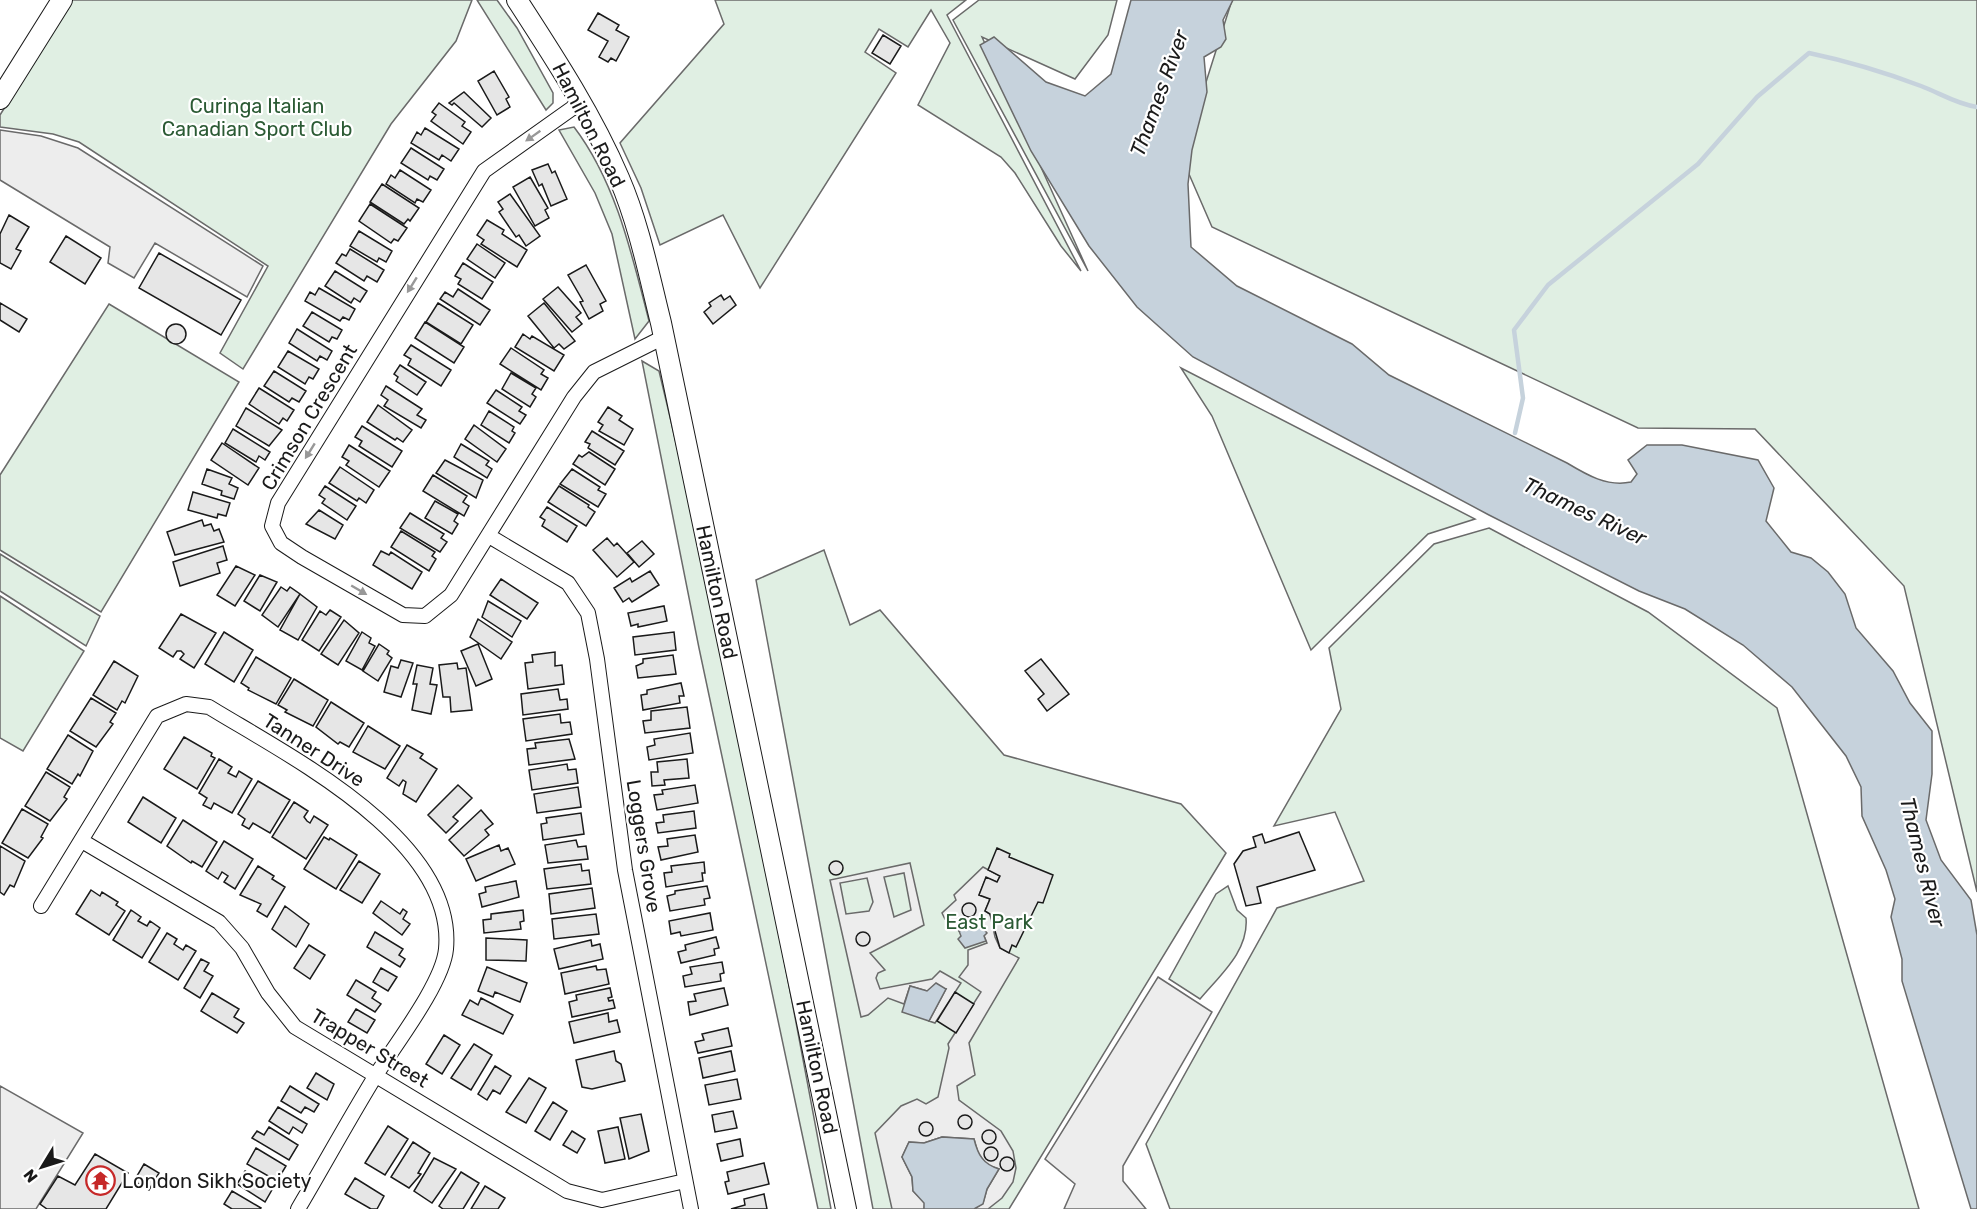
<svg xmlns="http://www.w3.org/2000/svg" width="1977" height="1209" font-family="Rubik,sans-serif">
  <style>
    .green { fill: #e0efe3; stroke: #6a6a6a; stroke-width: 1.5 }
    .parking { fill: #ededed; stroke: #6a6a6a; stroke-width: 1.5; fill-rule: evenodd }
    .water { fill: #c6d2dc; stroke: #6a6a6a; stroke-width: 1.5 }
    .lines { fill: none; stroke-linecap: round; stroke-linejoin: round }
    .stream { stroke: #c6d2dc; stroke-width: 4.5 }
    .building { fill: #e6e6e6; stroke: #1a1a1a; stroke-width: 1.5 }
    .street-casing { stroke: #1a1a1a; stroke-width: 16 }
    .secondary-casing { stroke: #1a1a1a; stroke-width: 22 }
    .street { stroke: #fff; stroke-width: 14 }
    .secondary { stroke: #fff; stroke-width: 20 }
    .oneway { fill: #989898 }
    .labels { text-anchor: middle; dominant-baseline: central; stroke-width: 4.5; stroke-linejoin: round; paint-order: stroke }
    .park-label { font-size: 20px; fill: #2b5a34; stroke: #fff }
    .street-label { font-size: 20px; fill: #1a1a1a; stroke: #fff }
    .poi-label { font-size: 20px; fill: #1a1a1a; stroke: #fff; text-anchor: start }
    .water-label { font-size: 21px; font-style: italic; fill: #1a1a1a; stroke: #fff }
  </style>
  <rect width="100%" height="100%" fill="#fff"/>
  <path class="green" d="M 72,0 L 472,0 L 456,41 L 391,124 L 243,369 L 220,353 L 268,266 L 79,142 L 53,134 L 0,127 L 0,115 Z
    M 477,0 L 497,0 L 517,28 L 553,93 L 553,103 L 546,110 Z
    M 715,0 L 966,0 L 947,15 L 1081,271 L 1061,246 L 1015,173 L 1001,157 L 918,105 L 950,43 L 931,10 L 908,47 L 879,29 L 865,52 L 896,73 L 760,288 L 723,215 L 660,245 L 641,188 L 620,143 L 724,24 Z
    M 979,0 L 1117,0 L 1108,35 L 1075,79 L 982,37 L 1088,271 L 953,20 Z
    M 1232,0 L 1977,0 L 1977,892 L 1904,586 L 1755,429 L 1638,428 L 1212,227 L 1182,158 Z
    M 574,127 C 616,182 632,255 649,321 L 635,339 L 612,234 L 595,193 L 559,130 Z
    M 109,304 L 239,382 L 101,612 L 0,550 L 0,475 Z
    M 642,361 L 659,371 C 726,648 779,929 831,1209 L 818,1209 L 699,648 Z
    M 1181,368 L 1475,519 L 1428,534 L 1311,650 L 1212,416 Z
    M 1489,528 L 1648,612 L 1777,708 L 1919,1209 L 1170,1209 L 1146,1144 L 1277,908 L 1364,881 L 1335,812 L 1274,826 L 1341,709 L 1329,648 L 1434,544 Z
    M 824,550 L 850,625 L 880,610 L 1004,755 L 1181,804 L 1226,853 L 1009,1209 L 873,1209 L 756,580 Z
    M 0,554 L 100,616 L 86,646 L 0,591 Z
    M 0,596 L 84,651 L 23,751 L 0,738 Z
    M 1228,886 L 1237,910 L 1246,918 C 1249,951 1220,975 1200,999 L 1169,979 L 1216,894 Z"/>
  <path class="parking" d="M 0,130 L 41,136 L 78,148 L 263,266 L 247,297 L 155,243 L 134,278 L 108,263 L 110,247 L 0,180 Z
    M 910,863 L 924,925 L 870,953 L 885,970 L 878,973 L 876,978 L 880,989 L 932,979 L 940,971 L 961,983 L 935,1023 L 929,1021 L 946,989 L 927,991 L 910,986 L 904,1004 L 888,998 L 868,1015 L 861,1017 L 830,880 ZM 904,873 L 911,910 L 894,917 L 884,877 ZM 867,878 L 873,902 L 869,911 L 846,914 L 840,883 Z
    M 983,867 L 1000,876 L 997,882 L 986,878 L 979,895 L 990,899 L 985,911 L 990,914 L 995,937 L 1000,948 L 1019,958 L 969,1043 L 975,1075 L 957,1086 L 959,1100 L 1001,1131 L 1013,1151 L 1016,1168 L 1013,1182 L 1002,1198 L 988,1209 L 974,1209 L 983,1203 L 987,1189 L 999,1169 L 987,1165 L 978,1153 L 974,1139 L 942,1137 L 924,1143 L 909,1142 L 902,1157 L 912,1177 L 913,1191 L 925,1203 L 924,1209 L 892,1209 L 875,1133 L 901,1106 L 917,1099 L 926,1104 L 938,1097 L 949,1048 L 948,1044 L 981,992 L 959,977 L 968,965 L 968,950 L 987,943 L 979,924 L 959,931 L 955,922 L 945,919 L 942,913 L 956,900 L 954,895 Z
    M 1158,977 L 1212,1012 L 1123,1166 L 1123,1181 L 1146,1209 L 1064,1209 L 1075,1184 L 1045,1159 Z
    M 0,1086 L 83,1133 L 36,1209 L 0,1209 Z"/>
  <path class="water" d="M 1131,0 L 1233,0 L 1223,20 L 1226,39 L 1221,47 L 1204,57 L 1207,92 L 1192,150 L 1188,184 L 1191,247 L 1237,286 L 1352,344 L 1389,375 L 1567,463 C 1587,475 1607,487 1631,482 L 1637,474 L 1628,460 L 1647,445 L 1682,445 L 1758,460 L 1774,488 L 1766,521 L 1791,552 L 1811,558 L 1828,572 L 1845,594 L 1856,628 L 1893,671 L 1910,703 L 1932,731 L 1932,774 L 1926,820 L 1941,860 L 1971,900 L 1977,935 L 1977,1209 L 1971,1209 L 1902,981 L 1902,959 L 1891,917 L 1895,899 L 1886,870 L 1862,816 L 1861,787 L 1846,756 L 1792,687 L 1743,645 L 1685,609 L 1639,591 L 1489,515 L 1193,357 L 1137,307 L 1089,246 L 1031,151 L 980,45 L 994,37 L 1046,82 L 1085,96 L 1111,74 Z
    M 979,924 L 987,933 L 984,936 L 986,941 L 965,948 L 958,939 L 961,936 L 959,931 Z
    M 936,983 L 946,989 L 929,1021 L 902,1012 L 910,986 L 927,991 Z
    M 942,1137 L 974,1139 C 978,1155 983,1164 999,1169 L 987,1189 L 983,1204 L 974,1209 L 924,1209 L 924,1203 L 913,1191 L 912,1177 L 902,1157 L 909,1142 L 924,1143 Z"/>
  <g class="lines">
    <path class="stream" d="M 1515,433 L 1523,398 L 1514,330 L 1548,285 L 1698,164 L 1757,97 L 1809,53 C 1847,61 1884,72 1921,86 C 1940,93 1956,104 1977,107"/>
  </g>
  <path class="building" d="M 598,13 L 619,25 L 616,30 L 629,37 L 616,61 L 611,58 L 608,62 L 599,57 L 608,41 L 588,30 Z
    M 883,35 L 901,46 L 890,64 L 872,53 Z
    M 494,71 L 509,97 L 506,99 L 510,107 L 497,115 L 478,81 Z
    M 464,92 L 491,118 L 482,127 L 454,103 L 452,105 L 449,103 Z
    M 439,103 L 465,122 L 462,126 L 471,132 L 463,144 L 431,121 L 436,115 L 432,112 Z
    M 425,128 L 459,149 L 451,161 L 442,155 L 439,160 L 411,143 L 417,132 L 421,135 Z
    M 411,148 L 444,169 L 437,180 L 430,176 L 428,180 L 401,163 Z
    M 548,164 L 552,173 L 555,171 L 567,199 L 551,206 L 542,184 L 539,186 L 532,170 Z
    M 400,170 L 431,190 L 423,202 L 417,199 L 415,203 L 386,184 L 391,175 L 395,178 Z
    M 530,177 L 548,208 L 545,210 L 549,218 L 535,226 L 513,187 Z
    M 382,184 L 419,208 L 410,221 L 408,219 L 404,224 L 370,202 Z
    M 510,194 L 540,236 L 526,246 L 519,235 L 516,237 L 499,212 L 503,209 L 498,202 Z
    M 370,204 L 407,228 L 398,241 L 394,239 L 391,243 L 359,221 Z
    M 9,215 L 29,227 L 16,249 L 21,251 L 11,269 L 0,263 L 0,234 Z
    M 487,220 L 504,230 L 502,234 L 527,250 L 517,267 L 481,244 L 484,240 L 477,235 Z
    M 359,231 L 392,251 L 386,262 L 379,258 L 377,262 L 350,246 Z
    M 66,236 L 101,258 L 85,284 L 50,262 Z
    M 477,244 L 505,263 L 495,278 L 467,259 Z
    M 350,249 L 384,270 L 377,282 L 367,276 L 364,281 L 336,263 L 342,254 L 346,256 Z
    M 159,253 L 241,300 L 221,335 L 139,288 Z
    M 463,263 L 493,282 L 482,299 L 458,284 L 461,279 L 455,276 Z
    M 586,265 L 606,301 L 600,304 L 603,311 L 589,319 L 580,302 L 583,301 L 568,275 Z
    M 335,271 L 367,291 L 360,302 L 354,298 L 351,303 L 325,286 Z
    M 558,287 L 581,313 L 576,317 L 582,324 L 572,332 L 543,299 Z
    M 319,288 L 355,309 L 349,320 L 343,317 L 340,321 L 305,301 L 310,292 L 315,295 Z
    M 458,289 L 490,310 L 480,325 L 440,299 L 445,292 L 453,297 Z
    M 721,295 L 724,300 L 730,296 L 736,305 L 713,324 L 704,312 L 711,306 L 709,303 Z
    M 0,303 L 27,319 L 19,332 L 0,320 Z
    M 438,303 L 473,325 L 461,344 L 426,322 Z
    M 544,303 L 575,341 L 564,349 L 559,344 L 554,348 L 528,316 Z
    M 312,312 L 342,330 L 337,339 L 332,337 L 329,342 L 303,326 Z
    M 425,322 L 464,347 L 454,363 L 415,338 Z
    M166 334a10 10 0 1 1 20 0a10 10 0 1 1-20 0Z
    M 297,329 L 332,351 L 327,360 L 320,356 L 317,361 L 289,343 Z
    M 523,334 L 530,339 L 532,336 L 564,355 L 554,371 L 515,347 Z
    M 411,345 L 451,370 L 441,386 L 408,365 L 411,359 L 404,355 Z
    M 511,348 L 544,370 L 541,374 L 548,378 L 541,390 L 500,364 Z
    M 288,351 L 319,369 L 313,379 L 309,377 L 305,384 L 278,367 Z
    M 400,365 L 426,382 L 417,395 L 396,381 L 398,377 L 394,374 Z
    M 274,371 L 306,391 L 299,402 L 292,398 L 289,402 L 264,386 Z
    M 511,373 L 536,388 L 532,394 L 536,397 L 530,407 L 502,389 Z
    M 386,386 L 422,409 L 417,415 L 426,420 L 421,428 L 384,406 L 388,400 L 381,395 Z
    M 259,388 L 294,410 L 287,421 L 283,418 L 279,424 L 249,404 Z
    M 496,390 L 522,407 L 519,411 L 526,415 L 520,424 L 487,403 Z
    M 378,405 L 412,430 L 403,442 L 397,438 L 395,440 L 367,422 Z
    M 608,407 L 622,416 L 619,420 L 633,429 L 624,445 L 599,431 L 603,425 L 598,422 Z
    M 246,408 L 282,430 L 269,446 L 236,426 Z
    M 489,411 L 514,427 L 512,431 L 515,433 L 509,443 L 481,425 Z
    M 474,425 L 506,449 L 497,462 L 465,439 Z
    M 362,426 L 402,451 L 392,467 L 359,446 L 362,441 L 355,437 Z
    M 233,429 L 270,452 L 265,460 L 259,456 L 256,462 L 225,443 Z
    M 592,431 L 624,451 L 615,465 L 588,448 L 590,444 L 585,442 Z
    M 222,443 L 259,468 L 248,485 L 211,460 Z
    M 461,444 L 489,461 L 486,465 L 492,469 L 487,478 L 454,457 Z
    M 349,445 L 390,471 L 379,487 L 346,465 L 349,461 L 342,457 Z
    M 589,452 L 615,469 L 605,485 L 573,464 L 579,455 L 582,457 Z
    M 445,460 L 483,480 L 476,498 L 436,473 Z
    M 340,467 L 374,490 L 366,503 L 359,498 L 357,501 L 329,483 Z
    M 207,469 L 232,478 L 229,484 L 238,488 L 234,499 L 221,495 L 222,491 L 202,484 Z
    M 572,469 L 600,487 L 598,490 L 606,494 L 598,507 L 560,484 Z
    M 433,475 L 467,496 L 463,502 L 469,506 L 464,516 L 423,491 Z
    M 325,486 L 356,506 L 347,520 L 322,503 L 325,499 L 319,495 Z
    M 559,486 L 589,505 L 588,507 L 595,512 L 586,526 L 548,502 Z
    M 193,492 L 230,503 L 226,516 L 218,514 L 217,518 L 188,510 Z
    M 435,501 L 458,514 L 454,521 L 458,524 L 452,534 L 425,518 Z
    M 547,507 L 577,526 L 567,542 L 542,526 L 545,520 L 540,517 Z
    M 319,510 L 343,525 L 335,539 L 306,524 Z
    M 410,513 L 444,534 L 441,538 L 447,542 L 440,552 L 400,528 Z
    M 202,520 L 204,526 L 211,524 L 214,531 L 219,529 L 224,542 L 175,555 L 167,532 Z
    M 401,531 L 435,552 L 432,556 L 436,559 L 429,571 L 391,547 Z
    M 607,538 L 614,546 L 617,543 L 634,562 L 617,577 L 593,550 Z
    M 642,541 L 654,554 L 639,567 L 627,553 Z
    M 223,546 L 227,560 L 217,563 L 220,573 L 180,586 L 173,562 Z
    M 381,551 L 389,555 L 391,552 L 422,572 L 412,589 L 373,565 Z
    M 236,566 L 255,575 L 235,606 L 217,595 Z
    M 650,571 L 659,585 L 632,602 L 629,598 L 623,602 L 614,588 L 630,578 L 632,582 Z
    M 260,575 L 277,582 L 260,611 L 244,601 Z
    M 501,579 L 538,603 L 527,619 L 490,595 Z
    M 281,587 L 287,591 L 290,587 L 300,594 L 278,627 L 262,615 Z
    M 300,594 L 317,607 L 298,640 L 280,630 Z
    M 488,601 L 521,621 L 512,637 L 482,617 Z
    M 664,606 L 667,621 L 638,627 L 638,624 L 631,626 L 628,613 Z
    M 330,610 L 341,617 L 319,651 L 302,640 L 320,611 L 326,615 Z
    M 181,614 L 216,633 L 194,668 L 180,659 L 184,654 L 181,651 L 177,651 L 173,657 L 159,648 Z
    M 478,619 L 512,642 L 501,659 L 470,637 Z
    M 344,620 L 359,633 L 338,665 L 321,654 Z
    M 224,632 L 253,650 L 234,682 L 205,664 Z
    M 362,632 L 371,638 L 369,643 L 375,646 L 362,670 L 346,661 Z
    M 674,632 L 676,650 L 635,655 L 633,637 Z
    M 379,644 L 389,651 L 387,654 L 392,658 L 378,681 L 363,671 Z
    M 478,644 L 492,679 L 476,686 L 461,651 Z
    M 555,652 L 555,666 L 562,665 L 564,684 L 528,689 L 525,663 L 533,662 L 532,655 Z
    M 673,655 L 676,674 L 638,678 L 636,666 L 643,663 L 643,659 Z
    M 256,657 L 291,678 L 276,704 L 248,690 L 249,688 L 241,683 Z
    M 1041,659 L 1069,694 L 1047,711 L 1038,699 L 1044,694 L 1025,671 Z
    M 401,660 L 413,663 L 401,697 L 384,692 L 391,666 L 398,668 Z
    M 114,661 L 138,676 L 125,703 L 122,701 L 117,710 L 93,695 Z
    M 457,663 L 458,669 L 466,668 L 472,710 L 451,712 L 450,697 L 443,697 L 439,665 Z
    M 417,665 L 433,668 L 430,684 L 437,685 L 431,714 L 412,710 L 417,684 L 413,684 Z
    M 294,679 L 328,700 L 313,726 L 285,712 L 287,710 L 278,705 Z
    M 681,683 L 684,696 L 679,696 L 680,703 L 643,710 L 641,695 L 647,694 L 647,690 Z
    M 558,689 L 560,700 L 567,699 L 568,709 L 523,715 L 521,694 Z
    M 91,698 L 116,713 L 110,722 L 113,724 L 96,747 L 70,731 Z
    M 331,702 L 364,723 L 349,747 L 340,742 L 338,744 L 316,727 Z
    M 687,707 L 690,728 L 645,733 L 643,721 L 651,720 L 651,711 Z
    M 560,714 L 561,723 L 570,722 L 572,734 L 526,741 L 523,719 Z
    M 368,726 L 400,746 L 385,769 L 353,752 Z
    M 690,733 L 693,753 L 649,760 L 647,747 L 655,745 L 654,739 Z
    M 68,735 L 93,751 L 80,776 L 78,774 L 72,784 L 47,769 Z
    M 184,737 L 212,753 L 211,756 L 215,758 L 197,789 L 164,769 Z
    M 569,739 L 575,759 L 529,765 L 527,749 L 536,748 L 535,743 Z
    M 407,745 L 423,754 L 420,758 L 437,769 L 416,802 L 403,794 L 406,782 L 403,780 L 399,786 L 387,778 Z
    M 219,759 L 232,767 L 228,773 L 236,777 L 239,771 L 252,779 L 232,813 L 214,803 L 211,809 L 203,805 L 207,798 L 199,793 Z
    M 687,759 L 689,778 L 664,780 L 665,785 L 652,786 L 651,772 L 658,772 L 657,762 Z
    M 567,764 L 568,770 L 576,769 L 578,783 L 532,790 L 529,770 Z
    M 46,772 L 70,787 L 64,797 L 67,799 L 50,821 L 25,806 Z
    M 258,781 L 290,800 L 270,833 L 253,823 L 249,829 L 242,825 L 245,819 L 238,814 Z
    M 458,785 L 472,798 L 453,817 L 458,821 L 446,833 L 428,815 Z
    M 695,785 L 698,803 L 657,810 L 654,795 L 663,794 L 662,790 Z
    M 578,787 L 581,807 L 537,813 L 534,794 Z
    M 143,797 L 176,818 L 161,843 L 128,822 Z
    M 294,802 L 308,811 L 304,817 L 307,821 L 310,823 L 314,816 L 328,825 L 306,859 L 272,837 Z
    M 22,809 L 48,824 L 41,837 L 43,838 L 28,858 L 2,843 Z
    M 481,810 L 493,824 L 485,830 L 489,835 L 464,856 L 449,840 Z
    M 694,811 L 696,828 L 658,833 L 656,823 L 664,822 L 663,815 Z
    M 581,813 L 584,834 L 543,840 L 541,824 L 547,823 L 546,818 Z
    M 183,820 L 217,842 L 202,867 L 192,861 L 191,863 L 167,846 Z
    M 1299,832 L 1315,870 L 1257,887 L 1261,903 L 1246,906 L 1234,864 L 1243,851 L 1256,847 L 1253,837 L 1262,834 L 1265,843 Z
    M 695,835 L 698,852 L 661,860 L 658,847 L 668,846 L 667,839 Z
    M 324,837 L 329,840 L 330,838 L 357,855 L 336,889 L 304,869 Z
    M 576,840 L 578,847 L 586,846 L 588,859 L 548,863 L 545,845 Z
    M 224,841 L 253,859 L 235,889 L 224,882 L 228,876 L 222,872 L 218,879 L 206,871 Z
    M 499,845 L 501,851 L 508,848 L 515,864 L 476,881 L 466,859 Z
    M 0,846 L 25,861 L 14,887 L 10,885 L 4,895 L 0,892 Z
    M 997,848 L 1010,854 L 1009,857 L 1053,875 L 1043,903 L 1038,902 L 1016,947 L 1012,945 L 1009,953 L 1000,948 L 990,914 L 985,911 L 990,899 L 979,895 L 986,877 L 997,882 L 1000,876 L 988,870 Z
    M 359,861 L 380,874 L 362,903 L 340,890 Z
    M829 868a7 7 0 1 1 14 0a7 7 0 1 1-14 0Z
    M 704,862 L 705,873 L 702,873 L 703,881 L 666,887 L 664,873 L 672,872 L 671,866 Z
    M 581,864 L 582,871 L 589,870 L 591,884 L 547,889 L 544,869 Z
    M 258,866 L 274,876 L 272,879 L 285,887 L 267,917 L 257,911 L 261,904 L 240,895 Z
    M 516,881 L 519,897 L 482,907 L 479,894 L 486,892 L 485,887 Z
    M 707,886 L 710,898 L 704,899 L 705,905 L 670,911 L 667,896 L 675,894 L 675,891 Z
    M 592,888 L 595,908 L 551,914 L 549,894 Z
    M 91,890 L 100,896 L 102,892 L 118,902 L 116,905 L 125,911 L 109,935 L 76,914 Z
    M 381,901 L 400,914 L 403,909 L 407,912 L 403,919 L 410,924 L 402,935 L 373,913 Z
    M962 910a7 7 0 1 1 14 0a7 7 0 1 1-14 0Z
    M 285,906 L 309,924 L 296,947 L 272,929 Z
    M 131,910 L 141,917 L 138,921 L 147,926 L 150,921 L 160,928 L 142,958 L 113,940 Z
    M 523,910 L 524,921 L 520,922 L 521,929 L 484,933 L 483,920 L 491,919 L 491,914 Z
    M 710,913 L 713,930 L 681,936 L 680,932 L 671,934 L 669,921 Z
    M 596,914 L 599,934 L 554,939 L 552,919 Z
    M 375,932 L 403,949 L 399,955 L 405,959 L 400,967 L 367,947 Z
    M856 939a7 7 0 1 1 14 0a7 7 0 1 1-14 0Z
    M 167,933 L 177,939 L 174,944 L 183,950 L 186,945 L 196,951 L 178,980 L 149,962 Z
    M 716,937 L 719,948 L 714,949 L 715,955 L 681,963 L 678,952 L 686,950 L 685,945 Z
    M 486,938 L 527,940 L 526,961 L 486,960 Z
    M 591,940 L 592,946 L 600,944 L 603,959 L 559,969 L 554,949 Z
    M 309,945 L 325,955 L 310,979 L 294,968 Z
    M 201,959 L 209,963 L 204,971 L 213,976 L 200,998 L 184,988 Z
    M 722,962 L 724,973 L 720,974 L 721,981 L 685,987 L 683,976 L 692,974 L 690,967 Z
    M 596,966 L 597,970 L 606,969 L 609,984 L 565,994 L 561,973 Z
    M 487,967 L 527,983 L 520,1002 L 495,992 L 493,997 L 478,991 Z
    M 381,968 L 397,977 L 388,991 L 373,982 Z
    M 356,980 L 376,992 L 372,998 L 381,1004 L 375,1012 L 347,995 Z
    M 610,988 L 612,997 L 608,998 L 609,1001 L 613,1000 L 615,1008 L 572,1017 L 569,1002 L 577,1000 L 576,995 Z
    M 724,988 L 728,1005 L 690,1015 L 688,1002 L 696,1001 L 694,994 Z
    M 955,992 L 974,1004 L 956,1033 L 937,1021 Z
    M 212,993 L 239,1009 L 234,1017 L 244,1023 L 237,1033 L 201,1011 Z
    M 481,998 L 513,1015 L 503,1034 L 462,1015 L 470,1000 L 478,1005 Z
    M 356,1009 L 375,1020 L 367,1033 L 348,1022 Z
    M 608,1013 L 609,1022 L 617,1020 L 620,1032 L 574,1043 L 569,1022 Z
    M 728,1028 L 732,1046 L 698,1053 L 695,1042 L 704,1040 L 702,1034 Z
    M 444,1035 L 460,1045 L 442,1074 L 426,1064 Z
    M 474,1044 L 492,1055 L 471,1090 L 451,1078 Z
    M 614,1051 L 616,1061 L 621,1064 L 625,1081 L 592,1089 L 582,1087 L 576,1060 Z
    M 731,1051 L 735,1071 L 703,1078 L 699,1058 Z
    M 495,1066 L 511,1076 L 500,1094 L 493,1090 L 487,1100 L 478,1094 Z
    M 316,1073 L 334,1084 L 327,1100 L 307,1088 Z
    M 529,1078 L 546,1088 L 526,1123 L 506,1112 Z
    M 737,1079 L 741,1099 L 709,1105 L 705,1085 Z
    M 290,1086 L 319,1104 L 314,1112 L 305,1107 L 301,1113 L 281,1101 Z
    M 553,1102 L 567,1111 L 550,1140 L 535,1131 Z
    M 278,1107 L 307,1124 L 302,1133 L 293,1127 L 289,1134 L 269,1121 Z
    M 733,1111 L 737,1128 L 715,1132 L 712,1115 Z
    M 641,1114 L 649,1151 L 629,1159 L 620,1118 Z
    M958 1122a7 7 0 1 1 14 0a7 7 0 1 1-14 0Z
    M919 1129a7 7 0 1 1 14 0a7 7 0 1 1-14 0Z
    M 388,1126 L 408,1139 L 385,1175 L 365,1163 Z
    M 269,1127 L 298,1145 L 289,1160 L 252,1138 L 257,1131 L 264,1135 Z
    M 618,1127 L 625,1159 L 605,1163 L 598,1131 Z
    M982 1137a7 7 0 1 1 14 0a7 7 0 1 1-14 0Z
    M 572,1131 L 585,1139 L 577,1153 L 563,1145 Z
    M 740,1139 L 743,1156 L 721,1161 L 717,1144 Z
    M 413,1142 L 430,1153 L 418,1173 L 421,1174 L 409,1188 L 391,1177 Z
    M984 1154a7 7 0 1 1 14 0a7 7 0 1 1-14 0Z
    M 256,1148 L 286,1166 L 277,1181 L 247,1164 Z
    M 95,1154 L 128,1173 L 106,1209 L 47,1209 L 40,1204 L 58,1176 L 75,1185 Z
    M1000 1164a7 7 0 1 1 14 0a7 7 0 1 1-14 0Z
    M 434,1158 L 456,1169 L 432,1203 L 414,1191 Z
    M 764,1163 L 769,1184 L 728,1194 L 725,1182 L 729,1181 L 727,1172 Z
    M 144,1164 L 159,1173 L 149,1190 L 134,1181 Z
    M 245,1171 L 273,1188 L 265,1202 L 237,1184 Z
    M 461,1172 L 479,1183 L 463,1209 L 443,1209 L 439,1206 Z
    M 355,1178 L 384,1196 L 377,1209 L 371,1209 L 345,1194 Z
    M 485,1186 L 505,1198 L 498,1209 L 471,1209 Z
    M 232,1191 L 261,1208 L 260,1209 L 232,1209 L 224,1204 Z
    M 764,1194 L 767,1209 L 731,1209 L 745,1205 L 744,1199 Z"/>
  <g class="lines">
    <defs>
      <path id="street" d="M 581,102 L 484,171 L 278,503 L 272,526 L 281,543 L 302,557 L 403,615 L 425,616 L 451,595 L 574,397 L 594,372 L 664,337
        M 489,536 L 568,583 L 588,613 L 597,659 L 625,870 L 691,1209
        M 82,841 L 219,922 L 242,948 L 268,993 L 295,1027 L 567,1191 L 602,1200 L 685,1181
        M 41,906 L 157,716 L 186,704 L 209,707 C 287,755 456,839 446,949 C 443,983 395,1045 376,1075 C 349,1119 324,1165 298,1209"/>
      <path id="secondary" d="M 517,0 C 554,57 592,115 619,178 C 639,224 649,275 661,323 L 846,1209
        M 0,99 L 62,0"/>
    </defs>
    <use href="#street" class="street-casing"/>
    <use href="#secondary" class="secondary-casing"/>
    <use href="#street" class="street"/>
    <use href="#secondary" class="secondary"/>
  </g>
  <defs><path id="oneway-solid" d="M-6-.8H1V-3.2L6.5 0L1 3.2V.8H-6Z" transform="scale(1.5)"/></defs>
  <g class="oneway">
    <use href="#oneway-solid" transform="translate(533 136) rotate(145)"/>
    <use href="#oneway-solid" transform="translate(412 285) rotate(122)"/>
    <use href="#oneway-solid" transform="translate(310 451) rotate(122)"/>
    <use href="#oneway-solid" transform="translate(359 590) rotate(30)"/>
  </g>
  <defs>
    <symbol id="temple-ring" viewBox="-11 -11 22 22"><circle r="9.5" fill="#fff" stroke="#c62828" stroke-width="1.5"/><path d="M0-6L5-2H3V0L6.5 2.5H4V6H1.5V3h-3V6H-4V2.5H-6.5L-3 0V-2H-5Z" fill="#c62828"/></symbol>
  </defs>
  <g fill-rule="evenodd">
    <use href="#temple-ring" x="84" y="1164" width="33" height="33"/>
  </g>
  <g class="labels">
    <g class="park-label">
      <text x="257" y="106">Curinga Italian<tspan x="257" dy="23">Canadian Sport Club</tspan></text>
      <text x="989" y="922">East Park</text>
    </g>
    <g class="street-label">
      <text transform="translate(589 125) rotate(63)">Hamilton Road</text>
      <text transform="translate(309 417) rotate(-59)">Crimson Crescent</text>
      <text transform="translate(717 592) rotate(78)">Hamilton Road</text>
      <text transform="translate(314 750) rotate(33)">Tanner Drive</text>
      <text transform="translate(644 846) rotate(81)">Loggers Grove</text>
      <text transform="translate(370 1048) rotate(31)">Trapper Street</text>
      <text transform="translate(817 1067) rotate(78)">Hamilton Road</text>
    </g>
    <g class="poi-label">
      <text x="122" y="1181">London Sikh Society</text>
    </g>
    <g class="water-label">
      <text transform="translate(1159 93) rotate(-70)">Thames River</text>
      <text transform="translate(1585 511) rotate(25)">Thames River</text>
      <text transform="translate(1923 862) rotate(76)">Thames River</text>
    </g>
  </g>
  <g transform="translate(42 1167) rotate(232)" stroke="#ffffff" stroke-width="4.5" paint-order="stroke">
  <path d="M0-4.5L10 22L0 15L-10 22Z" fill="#1a1a1a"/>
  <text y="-9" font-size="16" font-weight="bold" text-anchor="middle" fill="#1a1a1a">N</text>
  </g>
</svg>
